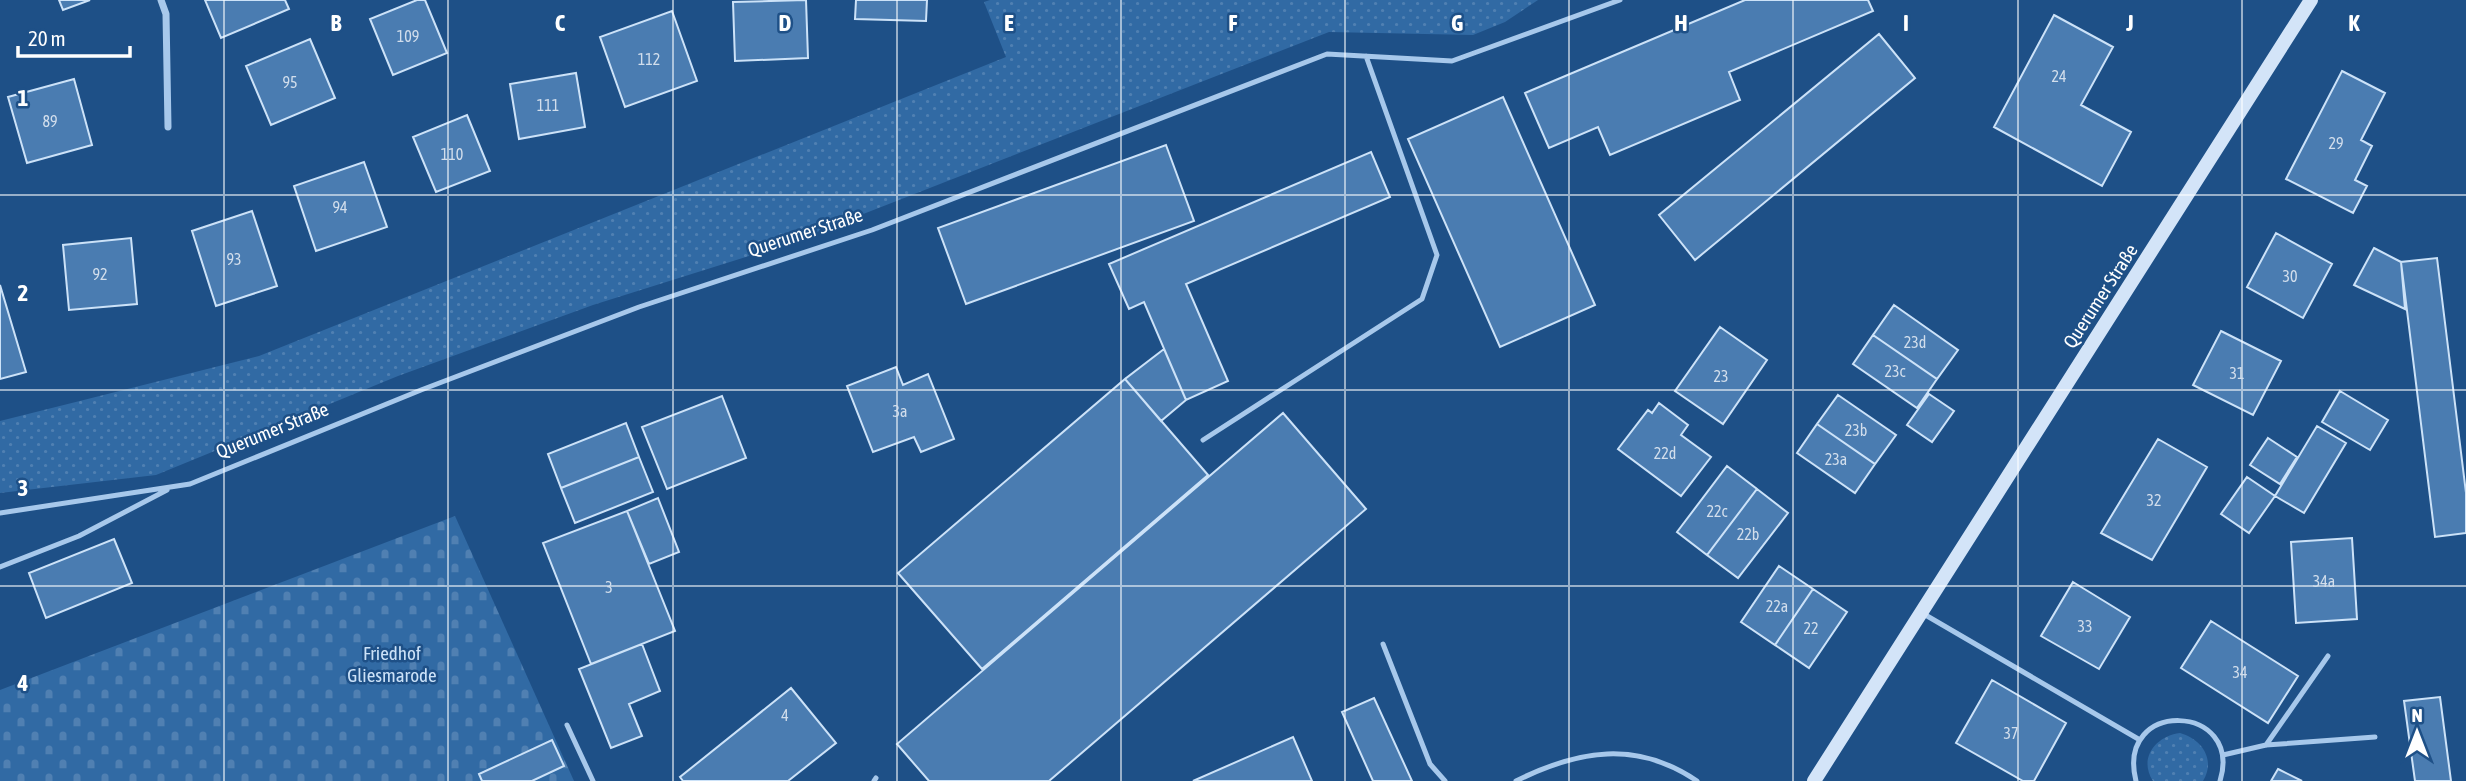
<svg xmlns="http://www.w3.org/2000/svg" width="2466" height="781" font-family="'Asap Condensed',sans-serif">
  <style>
    .grass { fill: url(#grass-dots) }
    .cemetery { fill: url(#cemetery-stones) }
    .building { fill: #4a7cb1; stroke: #cce2f8; stroke-width: 2 }
    .lines { fill: none; stroke-linecap: round; stroke-linejoin: round }
    .lane { stroke: #a7c8eb; stroke-width: 5 }
    .street { stroke: #a7c8eb; stroke-width: 7 }
    .secondary { stroke: #d3e4f8; stroke-width: 14 }
    .grid { fill: none; stroke: #fff; stroke-width: 2; stroke-opacity: 0.55 }
    .labels { text-anchor: middle; dominant-baseline: central; stroke-width: 5; stroke-linejoin: round; paint-order: stroke }
    .number-label { font-size: 16px; fill: #d2deec }
    .street-label { font-size: 19px; fill: #fff; stroke: #1e5087 }
    .park-label { font-size: 19px; fill: #cce2f8; stroke: #1e5087 }
    .grid-label { font-size: 23px; text-anchor: middle; font-weight: bold; fill: #fff; stroke: #1e5087; stroke-width: 5; stroke-linejoin: round; paint-order: stroke }
  </style>
  <defs>
    <pattern id="grass-dots" width="8" height="8" patternUnits="userSpaceOnUse" patternTransform="scale(1.75)"><rect width="8" height="8" fill="#316aa4"/><path d="M2 2h.1M6 6h.1" fill="none" stroke="#5080b2" stroke-width="1.8" stroke-linecap="round"/></pattern>
    <pattern id="cemetery-stones" width="16" height="16" patternUnits="userSpaceOnUse" patternTransform="scale(1.75)"><rect width="16" height="16" fill="#316aa4"/><path d="M2 7V4a2 2 0 0 1 4 0v3zM10 15v-3a2 2 0 0 1 4 0v3z" fill="#5080b2"/></pattern>
  </defs>
  <rect width="100%" height="100%" fill="#1e5087"/>
  <path class="grass" d="M 990,0 L 1538,0 L 1505,22 L 1473,35 L 1329,32 L 784,245 L 593,305 L 398,376 L 156,475 L 0,493 L 0,421 L 259,356 L 1006,57 L 984,2 Z
    M 2180,733 C 2202,739 2216,760 2203,781 L 2153,781 C 2138,758 2156,736 2180,733 Z"/>
  <path class="cemetery" d="M 455,516 L 574,781 L 0,781 L 0,690 Z"/>
  <path class="building" d="M 59,0 L 90,0 L 63,10 Z
    M 205,0 L 285,0 L 289,9 L 221,38 Z
    M 417,0 L 425,0 L 447,53 L 393,75 L 370,19 Z
    M 806,0 L 808,58 L 735,61 L 733,2 Z
    M 856,0 L 927,0 L 926,21 L 855,19 Z
    M 1745,0 L 1868,0 L 1873,11 L 1729,72 L 1740,100 L 1610,155 L 1598,127 L 1549,148 L 1525,93 Z
    M 672,11 L 697,81 L 625,107 L 600,37 Z
    M 2054,15 L 2113,47 L 2081,105 L 2131,132 L 2102,186 L 1994,127 Z
    M 1879,34 L 1915,78 L 1695,260 L 1659,215 Z
    M 310,39 L 335,98 L 271,125 L 246,66 Z
    M 2342,71 L 2385,93 L 2361,140 L 2372,146 L 2355,180 L 2367,186 L 2353,213 L 2286,179 Z
    M 576,73 L 585,127 L 519,139 L 510,84 Z
    M 74,79 L 92,145 L 27,163 L 8,97 Z
    M 1503,97 L 1595,305 L 1500,347 L 1408,139 Z
    M 467,115 L 490,171 L 436,192 L 413,137 Z
    M 1166,145 L 1194,221 L 966,304 L 938,228 Z
    M 1371,152 L 1390,197 L 1186,284 L 1228,381 L 1186,400 L 1144,302 L 1129,309 L 1109,264 Z
    M 364,162 L 387,227 L 316,251 L 294,186 Z
    M 252,211 L 277,286 L 216,306 L 192,231 Z
    M 2276,233 L 2332,264 L 2303,318 L 2247,287 Z
    M 131,238 L 137,304 L 69,310 L 63,245 Z
    M 2374,248 L 2401,262 L 2405,309 L 2354,285 Z
    M 2437,258 L 2466,493 L 2466,533 L 2435,537 L 2401,262 Z
    M 0,285 L 26,372 L 0,379 Z
    M 1894,305 L 1958,350 L 1937,379 L 1873,335 Z
    M 1720,327 L 1767,360 L 1723,424 L 1675,391 Z
    M 2221,331 L 2281,361 L 2253,415 L 2193,385 Z
    M 1873,335 L 1937,379 L 1917,408 L 1853,364 Z
    M 1164,349 L 1186,400 L 1161,421 L 1125,379 Z
    M 896,367 L 903,385 L 928,374 L 954,439 L 921,452 L 914,437 L 873,452 L 847,386 Z
    M 1125,379 L 1208,475 L 982,669 L 898,573 Z
    M 2340,391 L 2388,420 L 2370,450 L 2322,422 Z
    M 1929,394 L 1954,411 L 1932,442 L 1907,425 Z
    M 1838,395 L 1896,435 L 1875,464 L 1817,424 Z
    M 722,396 L 746,458 L 667,489 L 642,427 Z
    M 1659,403 L 1688,425 L 1681,435 L 1711,457 L 1681,496 L 1618,449 L 1648,410 L 1652,413 Z
    M 1283,413 L 1366,509 L 1049,781 L 929,781 L 897,744 Z
    M 626,423 L 639,457 L 561,488 L 548,454 Z
    M 1817,424 L 1875,464 L 1855,493 L 1797,453 Z
    M 2317,426 L 2346,443 L 2304,513 L 2275,496 Z
    M 2268,438 L 2297,457 L 2280,484 L 2250,465 Z
    M 2158,439 L 2207,467 L 2152,560 L 2101,533 Z
    M 639,457 L 653,492 L 575,523 L 561,488 Z
    M 1727,466 L 1757,489 L 1707,555 L 1677,532 Z
    M 2247,477 L 2275,496 L 2249,533 L 2221,514 Z
    M 1757,489 L 1788,513 L 1738,578 L 1707,555 Z
    M 658,498 L 679,552 L 649,564 L 627,511 Z
    M 627,511 L 675,631 L 591,664 L 543,543 Z
    M 2352,538 L 2357,619 L 2296,623 L 2291,542 Z
    M 114,539 L 132,583 L 46,618 L 29,573 Z
    M 1779,566 L 1813,589 L 1775,645 L 1741,622 Z
    M 2073,582 L 2130,617 L 2099,669 L 2041,636 Z
    M 1813,589 L 1847,612 L 1809,668 L 1775,645 Z
    M 2211,621 L 2298,676 L 2268,723 L 2181,668 Z
    M 642,644 L 660,691 L 629,704 L 642,736 L 611,748 L 579,669 Z
    M 1992,680 L 2066,723 L 2034,781 L 2023,781 L 1956,743 Z
    M 791,688 L 836,743 L 788,781 L 683,781 L 680,777 Z
    M 2440,697 L 2451,781 L 2415,781 L 2404,701 Z
    M 1374,698 L 1412,781 L 1373,781 L 1342,712 Z
    M 1293,737 L 1312,781 L 1193,781 Z
    M 552,740 L 564,766 L 532,781 L 482,781 L 479,774 Z
    M 2278,769 L 2302,781 L 2271,781 Z"/>
  <g class="lines">
    <path class="lane" d="M 1203,440 L 1422,299 L 1437,255 L 1366,56
      M 0,513 L 190,484 L 421,390 L 639,307 L 872,230 L 1327,54 L 1452,61 L 1620,0
      M 0,567 L 79,536 L 167,490
      M 1922,613 L 2140,740
      M 1383,644 L 1430,764 L 1445,781
      M 567,725 L 593,781
      M 2266,745 L 2328,656
      M 2223,755 L 2266,745 L 2375,737
      M 874,781 L 876,778
      M 1516,781 C 1578,750 1637,740 1697,781
      M 2136,781 C 2115,698 2244,703 2220,781"/>
    <path class="street" d="M 161,0 L 166,14 L 168,127"/>
    <path class="secondary" d="M 1814,781 L 2311,0"/>
  </g>
  <path class="grid" d="M 224,0 L 224,781M 448,0 L 448,781M 673,0 L 673,781M 897,0 L 897,781M 1121,0 L 1121,781M 1345,0 L 1345,781M 1569,0 L 1569,781M 1793,0 L 1793,781M 2018,0 L 2018,781M 2242,0 L 2242,781M 0,195 L 2466,195M 0,390 L 2466,390M 0,586 L 2466,586"/>
  <g class="labels">
    <g class="number-label">
      <text x="408" y="36">109</text>
      <text x="649" y="59">112</text>
      <text x="2059" y="76">24</text>
      <text x="290" y="82">95</text>
      <text x="548" y="105">111</text>
      <text x="50" y="121">89</text>
      <text x="2336" y="143">29</text>
      <text x="452" y="154">110</text>
      <text x="340" y="207">94</text>
      <text x="234" y="259">93</text>
      <text x="100" y="274">92</text>
      <text x="2290" y="276">30</text>
      <text x="1915" y="342">23d</text>
      <text x="1895" y="371">23c</text>
      <text x="2237" y="373">31</text>
      <text x="1721" y="376">23</text>
      <text x="900" y="411">3a</text>
      <text x="1856" y="430">23b</text>
      <text x="1665" y="453">22d</text>
      <text x="1836" y="459">23a</text>
      <text x="2154" y="500">32</text>
      <text x="1717" y="511">22c</text>
      <text x="1748" y="534">22b</text>
      <text x="2324" y="581">34a</text>
      <text x="609" y="587">3</text>
      <text x="1777" y="606">22a</text>
      <text x="2085" y="626">33</text>
      <text x="1811" y="628">22</text>
      <text x="2240" y="672">34</text>
      <text x="785" y="715">4</text>
      <text x="2011" y="733">37</text>
    </g>
    <g class="street-label">
      <text transform="translate(805 232) rotate(-18)">Querumer Straße</text>
      <text transform="translate(2100 296) rotate(-57)">Querumer Straße</text>
      <text transform="translate(272 430) rotate(-22)">Querumer Straße</text>
    </g>
    <g class="park-label">
      <text x="392" y="653">Friedhof<tspan x="392" dy="22">Gliesmarode</tspan></text>
    </g>
  </g>
  <g class="grid-label">
    <text x="336" y="31">B</text>
    <text x="560" y="31">C</text>
    <text x="785" y="31">D</text>
    <text x="1009" y="31">E</text>
    <text x="1233" y="31">F</text>
    <text x="1457" y="31">G</text>
    <text x="1681" y="31">H</text>
    <text x="1906" y="31">I</text>
    <text x="2130" y="31">J</text>
    <text x="2354" y="31">K</text>
    <text x="23" y="106">1</text>
    <text x="23" y="301">2</text>
    <text x="23" y="496">3</text>
    <text x="23" y="691">4</text>
  </g>
  <g transform="translate(2417 732)" stroke="#1e5087" stroke-width="5" paint-order="stroke">
  <path d="M0-5L12 26L0 18L-12 26Z" fill="#ffffff"/>
  <text y="-10" font-size="19" font-weight="bold" text-anchor="middle" fill="#ffffff">N</text>
  </g>
  <path d="M18 46v10h112v-10" fill="none" stroke="#ffffff" stroke-width="3.5"/>
  <text x="28" y="46" font-size="21" fill="#ffffff" stroke="#1e5087" stroke-width="5" paint-order="stroke">20 m</text>
</svg>
